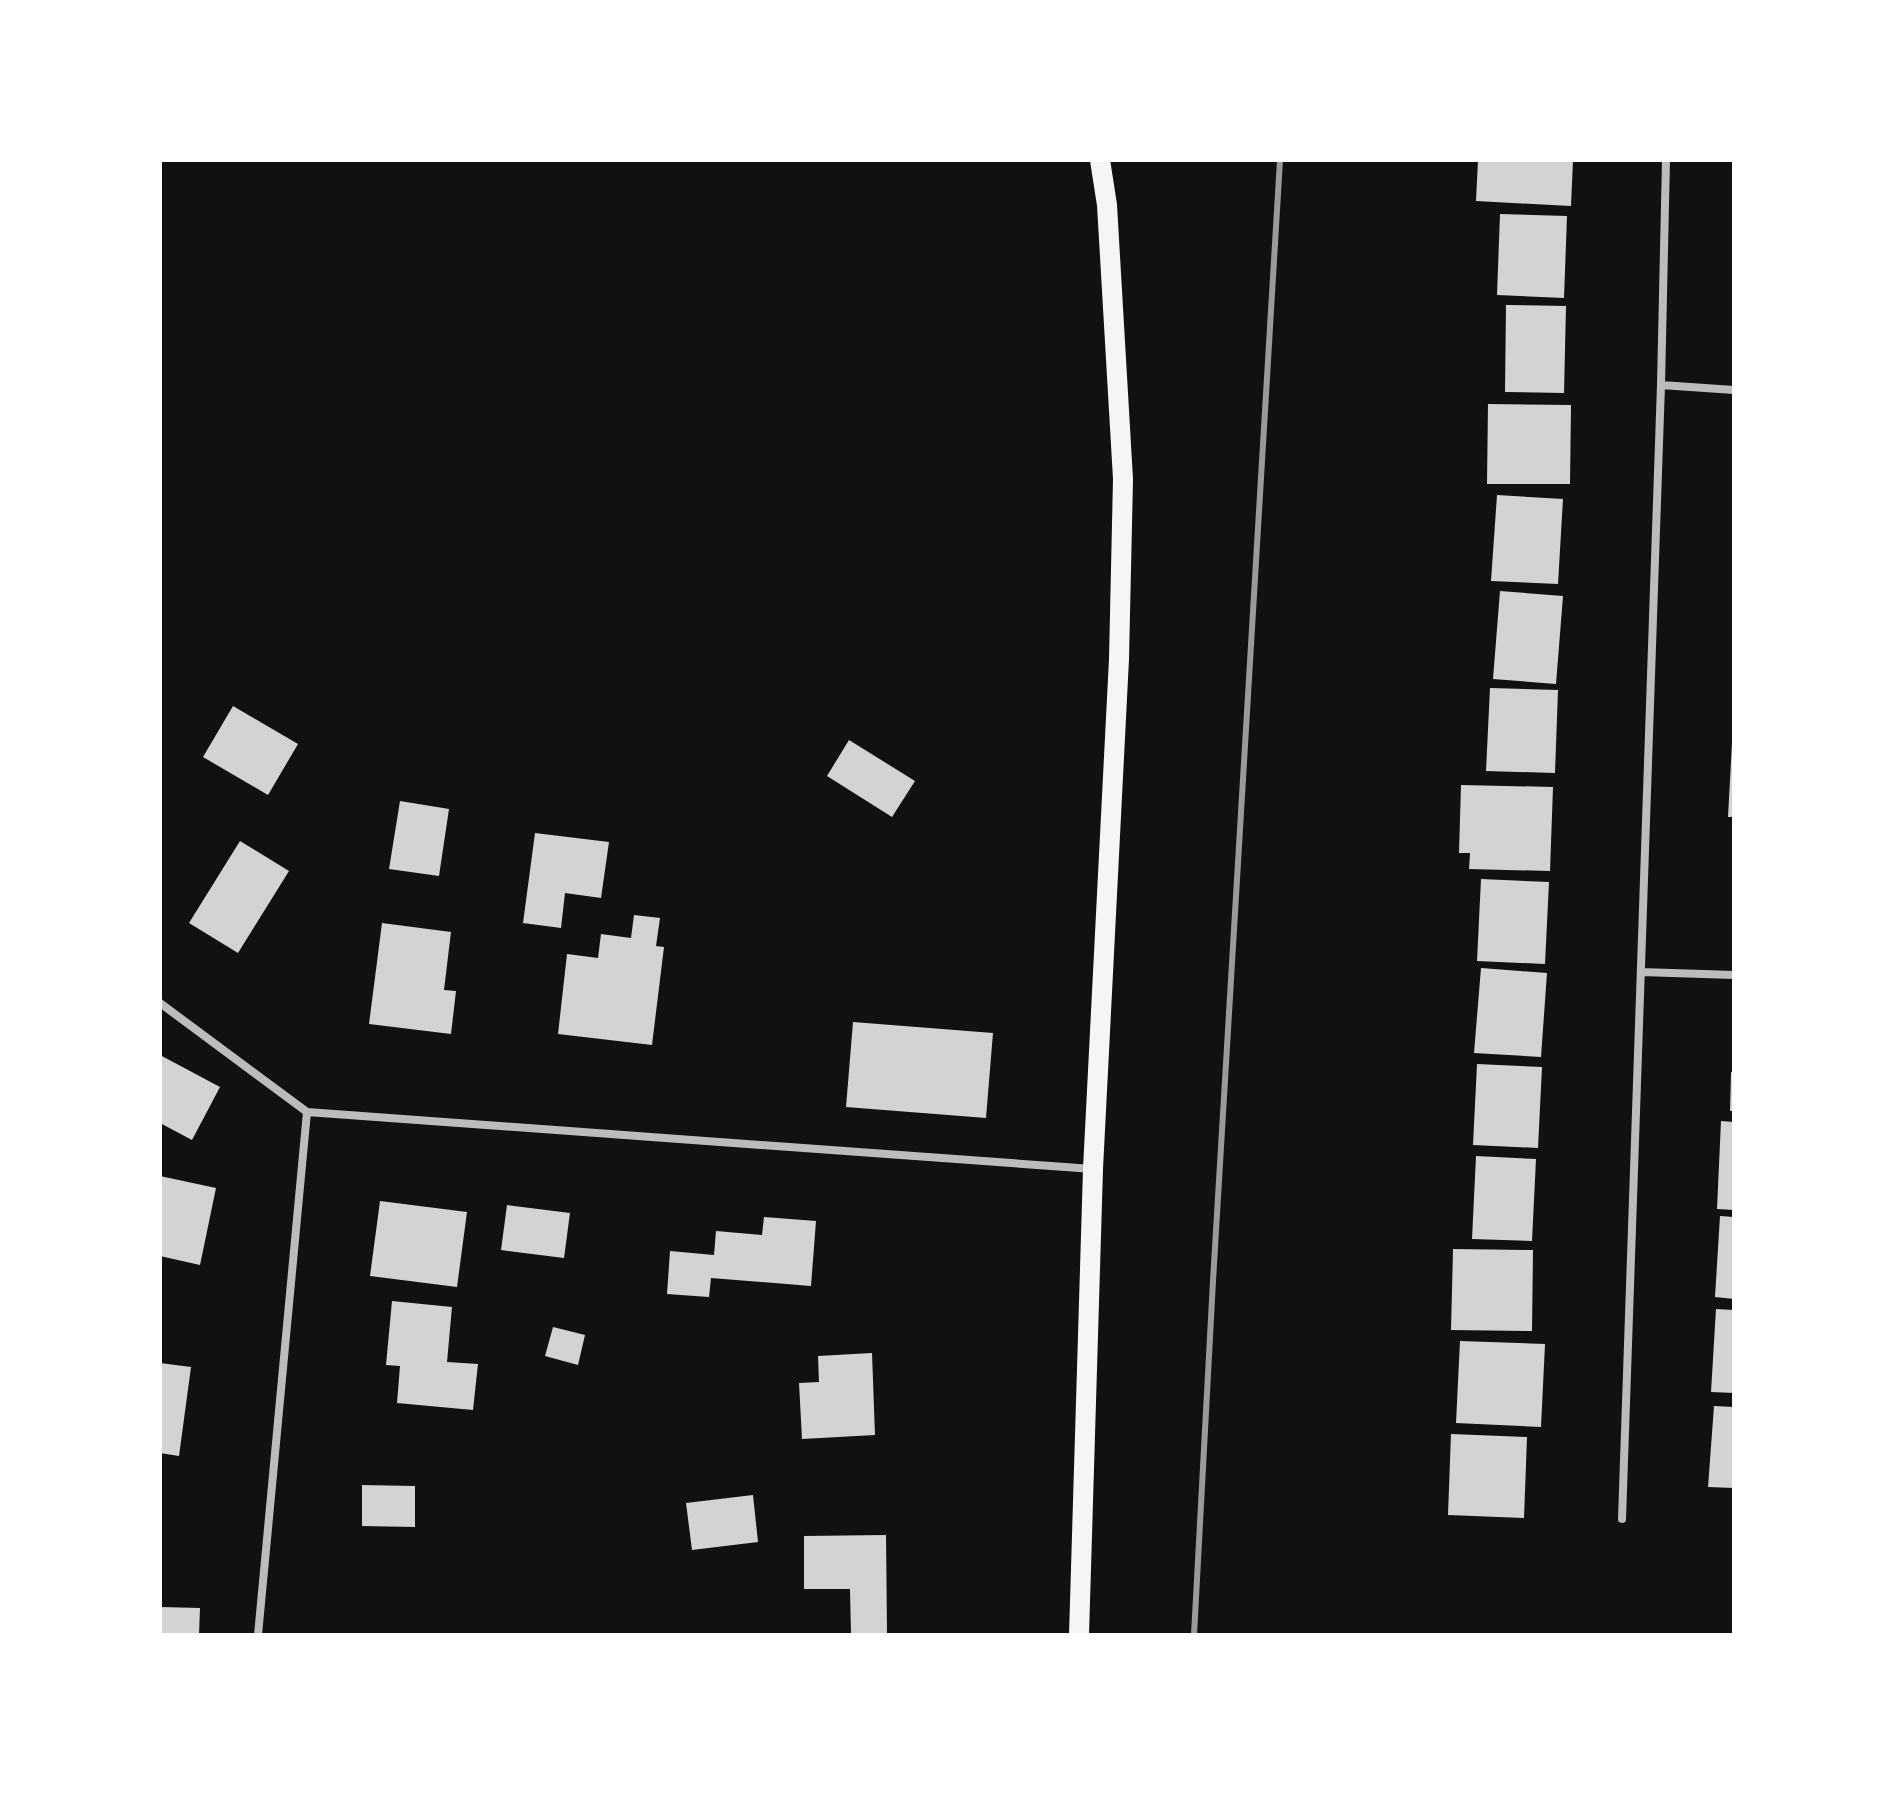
<svg xmlns="http://www.w3.org/2000/svg" width="1894" height="1795" font-family="Ubuntu,sans-serif">
  <style>
    .building { fill: #d3d3d3 }
    .lines { fill: none; stroke-linecap: round; stroke-linejoin: round }
    .minor { stroke: #bcbcbc; stroke-width: 8 }
    .primary { stroke: #f5f5f5; stroke-width: 20 }
    .rail { stroke: #9a9a9a; stroke-width: 6 }
  </style>
  <rect width="100%" height="100%" fill="#111"/>
  <path class="building" d="M 1478,160 L 1573,160 L 1571,206 L 1476,201 Z
    M 1500,214 L 1567,216 L 1564,298 L 1497,295 Z
    M 1506,305 L 1566,306 L 1564,393 L 1505,392 Z
    M 1488,404 L 1571,405 L 1570,484 L 1487,484 Z
    M 1497,495 L 1563,499 L 1558,584 L 1491,581 Z
    M 1500,591 L 1563,596 L 1556,684 L 1493,679 Z
    M 1490,688 L 1558,690 L 1555,773 L 1486,771 Z
    M 233,706 L 298,744 L 268,795 L 203,757 Z
    M 849,740 L 915,781 L 892,817 L 827,776 Z
    M 1732,743 L 1734,743 L 1734,817 L 1728,817 Z
    M 1461,785 L 1553,787 L 1550,871 L 1469,869 L 1470,853 L 1459,853 Z
    M 400,801 L 449,809 L 439,876 L 389,869 Z
    M 535,833 L 609,842 L 601,898 L 565,893 L 561,928 L 523,923 Z
    M 240,841 L 289,871 L 238,953 L 189,923 Z
    M 1481,879 L 1549,882 L 1545,964 L 1477,961 Z
    M 634,915 L 660,918 L 656,946 L 664,947 L 652,1045 L 558,1034 L 567,954 L 598,958 L 601,934 L 631,938 Z
    M 382,923 L 451,932 L 444,990 L 456,991 L 451,1034 L 369,1024 Z
    M 1481,968 L 1547,973 L 1541,1057 L 1474,1053 Z
    M 853,1022 L 993,1033 L 986,1118 L 846,1107 Z
    M 160,1055 L 220,1087 L 192,1140 L 160,1123 Z
    M 1477,1064 L 1542,1067 L 1538,1148 L 1473,1145 Z
    M 1731,1072 L 1734,1072 L 1734,1111 L 1730,1111 Z
    M 1721,1121 L 1734,1122 L 1734,1210 L 1717,1209 Z
    M 1476,1156 L 1536,1159 L 1532,1241 L 1472,1239 Z
    M 160,1176 L 216,1188 L 200,1265 L 160,1256 Z
    M 380,1201 L 467,1212 L 457,1287 L 370,1276 Z
    M 507,1205 L 570,1213 L 564,1258 L 501,1250 Z
    M 1720,1216 L 1734,1217 L 1734,1299 L 1715,1297 Z
    M 764,1217 L 816,1221 L 811,1286 L 711,1278 L 709,1297 L 667,1294 L 670,1251 L 714,1255 L 716,1231 L 762,1235 Z
    M 1453,1249 L 1533,1250 L 1532,1331 L 1451,1330 Z
    M 392,1301 L 452,1307 L 447,1362 L 478,1364 L 473,1410 L 397,1403 L 400,1366 L 386,1365 Z
    M 1716,1309 L 1734,1310 L 1734,1393 L 1711,1392 Z
    M 553,1327 L 585,1335 L 578,1365 L 545,1356 Z
    M 1460,1341 L 1545,1344 L 1541,1427 L 1456,1423 Z
    M 872,1353 L 875,1435 L 802,1439 L 799,1383 L 819,1382 L 818,1356 Z
    M 160,1363 L 191,1367 L 179,1456 L 160,1453 Z
    M 1714,1406 L 1734,1407 L 1734,1488 L 1708,1487 Z
    M 1451,1434 L 1527,1437 L 1524,1518 L 1448,1515 Z
    M 362,1485 L 415,1486 L 415,1527 L 362,1526 Z
    M 753,1495 L 758,1542 L 692,1550 L 686,1503 Z
    M 886,1535 L 887,1633 L 851,1634 L 850,1589 L 804,1589 L 804,1536 Z
    M 161,1607 L 200,1608 L 199,1635 L 160,1635 Z"/>
  <g class="lines">
    <path class="minor" d="M 1661,385 L 1734,390
      M 1641,972 L 1734,975
      M 160,1003 L 307,1112 L 1093,1169
      M 1622,1519 L 1661,385 L 1666,160
      M 258,1635 L 307,1112"/>
    <path class="primary" d="M 1079,1635 L 1093,1169 L 1119,659 L 1123,479 L 1107,205 L 1100,160"/>
    <path class="rail" d="M 1194,1635 L 1213,1281 L 1280,160"/>
  </g>
  <rect width="1894" height="1795" fill="none" stroke="#ffffff" stroke-width="324"/>
</svg>
